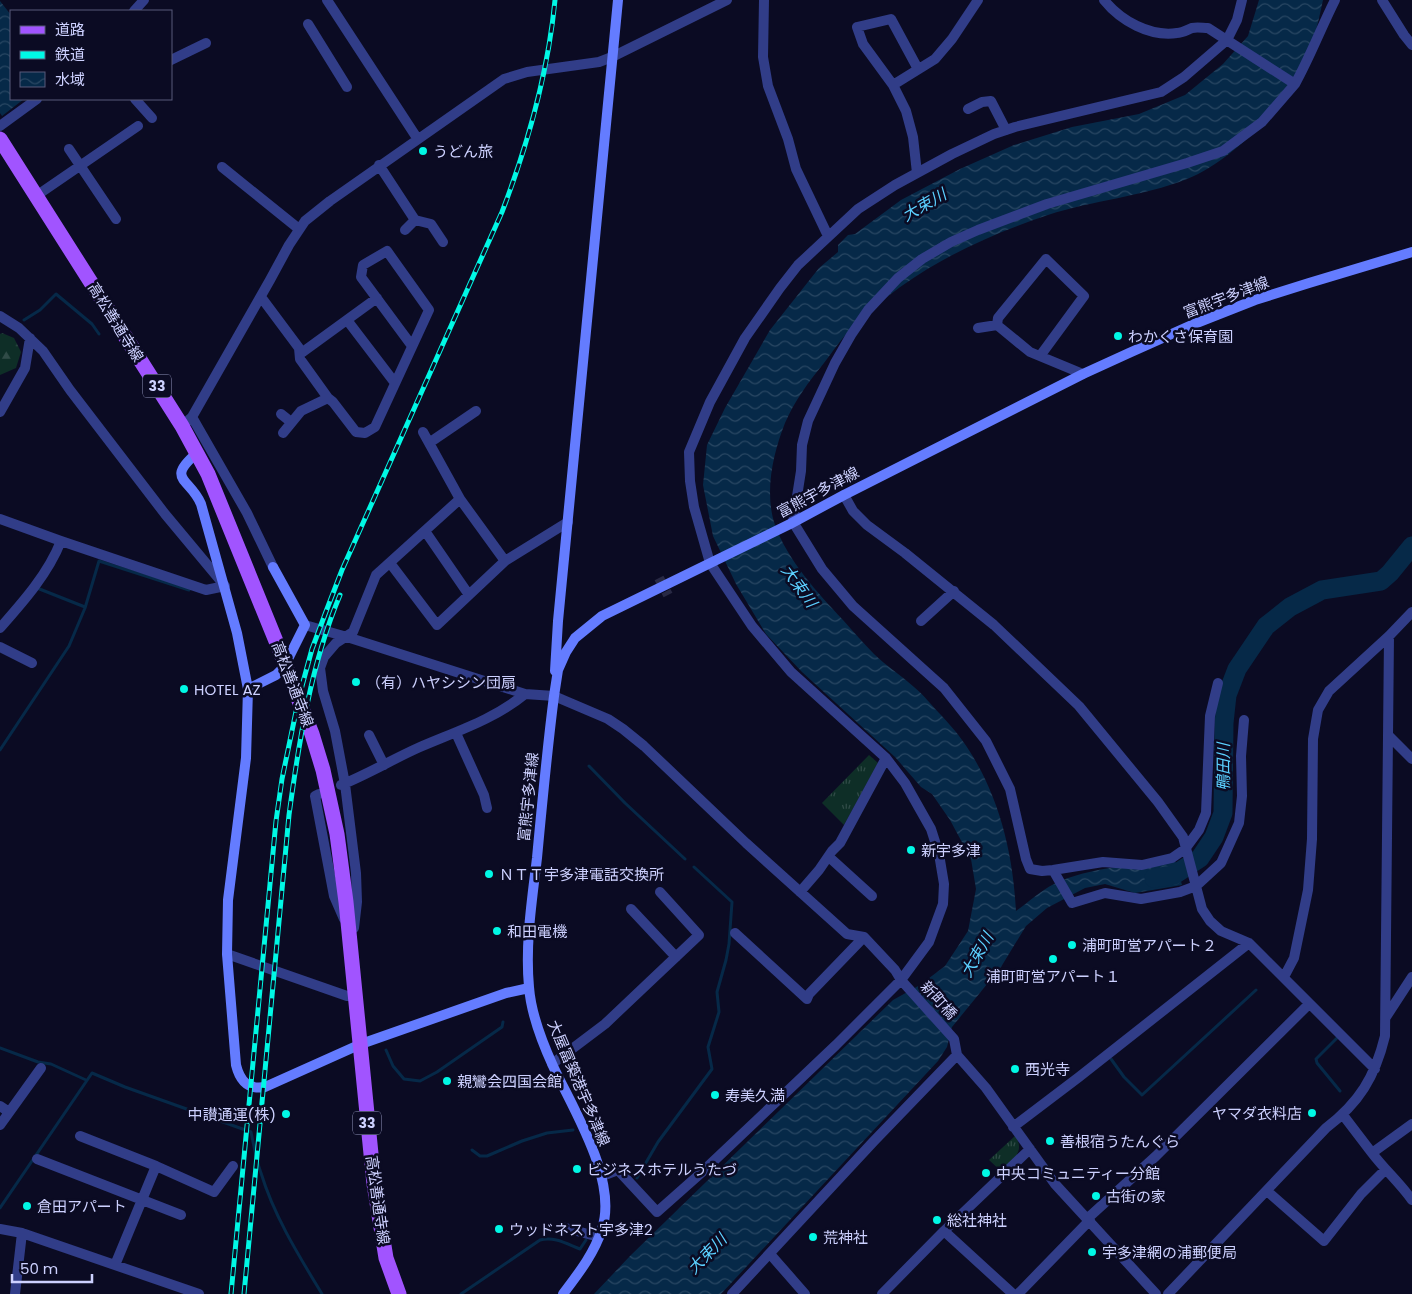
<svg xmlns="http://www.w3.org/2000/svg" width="1412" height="1294" font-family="Poppins,'Noto Sans JP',sans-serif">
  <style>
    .forest { fill: url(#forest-firs) }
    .park { fill: url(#park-tufts) }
    .water { fill: url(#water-waves) }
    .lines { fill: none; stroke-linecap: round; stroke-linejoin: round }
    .stream { stroke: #062948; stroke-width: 3 }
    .river { stroke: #062948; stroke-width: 19 }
    .street-tunnel { stroke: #282944; stroke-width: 10; stroke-dasharray: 10 5; stroke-linecap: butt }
    .street { stroke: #313d88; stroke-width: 10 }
    .secondary { stroke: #647cff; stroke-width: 10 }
    .primary { stroke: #a154ff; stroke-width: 15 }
    .rail-casing { stroke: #00f8e5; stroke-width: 5 }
    .rail { stroke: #0b0b23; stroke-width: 3; stroke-dasharray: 9; stroke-linecap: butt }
    .primary-bridge { stroke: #a154ff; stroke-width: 15 }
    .poi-dot { fill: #00f8e5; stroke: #0b0b23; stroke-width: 2 }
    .labels { text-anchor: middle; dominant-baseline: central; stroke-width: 5; stroke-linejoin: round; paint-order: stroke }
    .shield { fill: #0b0b23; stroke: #9396bd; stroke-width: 1 }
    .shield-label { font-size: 14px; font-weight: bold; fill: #cdd1ff }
    .poi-label { font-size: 15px; fill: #cdd1ff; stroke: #0b0b23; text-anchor: start }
    .street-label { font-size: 15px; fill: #cdd1ff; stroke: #0b0b23 }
    .water-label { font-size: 16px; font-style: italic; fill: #5bd0ff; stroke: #0b0b23 }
  </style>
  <defs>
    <pattern id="forest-firs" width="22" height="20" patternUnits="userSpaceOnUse" patternTransform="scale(1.25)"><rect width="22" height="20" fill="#0e2e27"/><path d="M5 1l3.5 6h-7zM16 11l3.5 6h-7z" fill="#304b47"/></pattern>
    <pattern id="park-tufts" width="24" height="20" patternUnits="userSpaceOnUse" patternTransform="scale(1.25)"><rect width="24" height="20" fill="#0e2e27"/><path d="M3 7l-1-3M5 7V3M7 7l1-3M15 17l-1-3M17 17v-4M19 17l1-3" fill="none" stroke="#304b47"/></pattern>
    <pattern id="water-waves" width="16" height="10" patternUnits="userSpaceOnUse" patternTransform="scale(1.25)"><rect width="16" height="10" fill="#062948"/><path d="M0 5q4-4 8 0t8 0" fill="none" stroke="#294763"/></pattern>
  </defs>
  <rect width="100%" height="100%" fill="#0b0b23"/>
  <path class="forest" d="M 2,333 L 14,338 L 21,352 L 16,368 L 0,375 L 0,334 Z"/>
  <path class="park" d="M 869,755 L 878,763 L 844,825 L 822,803 Z
    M 1015,1136 C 1026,1151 1012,1161 1002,1172 L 989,1160 Z"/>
  <path class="water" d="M 1259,0 L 1323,0 C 1318,23 1313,47 1303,68 C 1282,110 1230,162 1187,179 C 1142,197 1093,200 1048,215 C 974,240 908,272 852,328 C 842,338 833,351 824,363 C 809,381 794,402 785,423 C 773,453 764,493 775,525 C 788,561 817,592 843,620 C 853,631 863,643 874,654 C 886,666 901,675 914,687 C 924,695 932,706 941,715 C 948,723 956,731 962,740 C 998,790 1013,851 1016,911 C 1029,902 1040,891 1054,884 C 1088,867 1137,865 1175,860 L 1182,885 L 1135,893 L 1105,884 L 1085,888 L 1047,908 L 1026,926 L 1001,967 L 952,1027 L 947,1047 L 938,1061 L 721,1294 L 594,1294 L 630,1256 L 893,1000 L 920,985 L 945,966 L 968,931 L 976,889 L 971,859 L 950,820 L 932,794 L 921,787 L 895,757 L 802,672 L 766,634 L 736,584 L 713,536 L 703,485 L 707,445 L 725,408 L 770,330 L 819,268 L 838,252 L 838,245 L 848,235 L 855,234 L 901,200 L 960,169 L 1014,145 L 1072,127 L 1139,114 L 1185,95 L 1223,64 L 1248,36 Z
    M 0,1 L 11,15 L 11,99 L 24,99 L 2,116 L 0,113 Z"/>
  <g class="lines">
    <path class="stream" d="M 24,320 L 40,310 L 56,294 L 92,324 L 99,334
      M 37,588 L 85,607
      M 0,750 L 69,646 L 85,608 L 99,561 L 189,590
      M 589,766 L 625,803 L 685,859
      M 1338,1037 L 1316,1059 L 1317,1063 L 1340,1091
      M 0,1048 L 38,1062 L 51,1064 L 86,1080
      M 386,1050 L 393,1066 L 404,1079 L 420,1081 L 437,1072 L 502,1027 L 503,1022
      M 1111,1059 L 1124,1077 L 1142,1095 L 1256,990
      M 472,1150 L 480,1156 L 487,1156 L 522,1141 L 547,1133 L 573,1130
      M 637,1178 L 658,1142 L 712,1069 L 708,1047 L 719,1012 L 717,992 L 726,960 L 729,944 L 732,902 L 694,867
      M 0,1208 L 92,1073 L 125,1087 L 251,1132 C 254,1146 256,1160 261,1173 C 274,1216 299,1256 322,1294
      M 461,1294 L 540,1240 C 554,1236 567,1244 580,1249 L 586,1240"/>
    <path class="river" d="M 1154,878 L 1174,875 L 1200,858 L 1214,837 L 1223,813 L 1224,723 L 1227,695 L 1237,669 L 1266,626 L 1290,607 L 1322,590 L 1381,581 L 1390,573 L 1412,546"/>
    <path class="street-tunnel" d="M 659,578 L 668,595"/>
    <path class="street" d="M 327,0 L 417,138
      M 764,0 L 763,57 L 768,86 L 788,139 L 796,169 L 828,236
      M 1104,0 C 1121,21 1150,37 1177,33 C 1182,33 1187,30 1192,28 C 1197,27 1203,28 1208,28 L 1295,84 C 1310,57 1321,28 1335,0
      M 1382,0 L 1404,35 L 1412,45
      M 134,11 L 144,0
      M 308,24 L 347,87
      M 171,60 L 206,43
      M 893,85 L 863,44 L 857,27 L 891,19 L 918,69
      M 135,99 L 152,118
      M 968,109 L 982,102 L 991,101 L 1006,130
      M 0,126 L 37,99
      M 69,149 L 116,219
      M 379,165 L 415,220 L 405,230
      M 222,167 L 299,229
      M 917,173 L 913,137 L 906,111 L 893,85 L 935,59 L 952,39 L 978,0
      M 36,196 L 138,126
      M 415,220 L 431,224 L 443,242
      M 261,297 L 299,348 L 300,359 L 328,398 L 333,402 L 356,432 L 365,433 L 375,427 L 429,310 L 387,251 L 363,265 L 361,277 L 412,346
      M 0,316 L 19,328 L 43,351 L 70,390 L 165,514 L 225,586 L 206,590 L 61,541 L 0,519
      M 347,320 L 395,383
      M 997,325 L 998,318 L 1046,259 L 1084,296 L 1040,356
      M 978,328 L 997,325 L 1030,352 L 1083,374
      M 300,354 L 377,298
      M 0,412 L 25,368 L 30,338
      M 281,414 L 291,422
      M 192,417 L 247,513 L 273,567
      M 182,426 L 192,417 L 270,280 L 289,245 L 305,221 L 330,201 L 504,79 L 527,72 L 599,62 L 612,57 L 727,0
      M 423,432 L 460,499
      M 283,433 L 301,411 L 328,398
      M 429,443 L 476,411
      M 844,495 L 853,511 L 867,525 L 905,553 L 994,625 L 1079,706 L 1158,802 L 1183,837 L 1202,909 L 1210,921 L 1221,931 L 1249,943 L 1375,1069
      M 425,531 L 469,595
      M 505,561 L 568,522
      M 921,621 L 954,591
      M 305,625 L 347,637 L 525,694 L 554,696 L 608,719 L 623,729 L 644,746 L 746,843 L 847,934 L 864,937 L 895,970 L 901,980 L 954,1039 L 957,1055 L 986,1088 L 1055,1184 L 1156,1294
      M 0,628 C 23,602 48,574 61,541
      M 0,647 L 32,663
      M 1218,683 L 1210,716 L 1206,813 L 1199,830 L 1185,849 L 1172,858 L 1142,865 L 1103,862 L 1053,870 L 1042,871 L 1030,869 L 1026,859 L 1010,789 L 986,741 L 944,688 L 853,606 L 822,569 L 793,522 L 801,471 L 802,445 L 808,421 L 835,363 L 851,335 L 868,310 L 898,278 L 922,259 L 951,242 L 978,230 L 1047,204 L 1187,163 L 1223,151 L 1262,122 L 1295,84
      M 456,733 L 484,795 L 487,808
      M 369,735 L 384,765
      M 1389,736 L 1412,759
      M 341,785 C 368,774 393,759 420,747 C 457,731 493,720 525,694
      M 319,794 L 315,796 L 334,896 L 344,919
      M 829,857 L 872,896
      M 1053,870 L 1072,903 L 1105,893 L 1141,899 L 1180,892 L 1196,886 L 1221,863 L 1239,823 L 1242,796 L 1241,756 L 1244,720
      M 800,892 L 819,870 L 832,851 L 840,843 L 886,758
      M 631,909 L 676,957
      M 354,928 L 357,902 L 356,873 L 345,784 L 335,731 L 323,691 L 320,668 L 324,657 L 336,643 L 353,632 L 376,575 L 460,499 L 505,561 L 437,625 L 390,563
      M 735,933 L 807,999 L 809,994 L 864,937
      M 227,954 L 347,996 L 355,996
      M 1284,977 L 1294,958 L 1308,890 L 1312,839 L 1313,739 L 1318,710 L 1329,691 L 1389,636 L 1412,612
      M 1386,1017 L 1412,977
      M 552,1064 L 605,1024 L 699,935 L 660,892
      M 0,1106 L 9,1112
      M 1343,1115 L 1372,1153 L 1412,1124
      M 0,1125 L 41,1068
      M 1013,1127 L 1079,1077 L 1249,943
      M 80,1136 L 156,1166 L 115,1265
      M 1372,1153 C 1385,1170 1399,1182 1412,1200
      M 37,1159 L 181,1215
      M 156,1166 L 214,1192 L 233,1166
      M 602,1176 L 618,1170 L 657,1212 L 701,1173 L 836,1045 L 901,980 L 929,942 L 943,904 L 944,884 L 939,854 L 931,829 L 905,783 L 886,758 L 791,672 L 752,626 L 710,563 L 694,507 L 690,481 L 689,452 L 710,402 L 745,338 L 780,288 L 798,265 L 858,209 L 895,185 L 952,154 L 994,134 L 1015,127 L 1161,92 L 1184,77 L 1227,40 L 1237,20 L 1242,0
      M 1267,1191 L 1324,1241 L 1361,1194 L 1385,1170
      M 1088,1218 L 1156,1156 L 1309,1004
      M 562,1227 L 599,1237
      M 0,1229 L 22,1233 L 199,1294
      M 944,1231 L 1013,1294
      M 770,1254 L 805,1294
      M 15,1294 L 22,1233
      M 732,1294 L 874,1141 L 957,1055
      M 882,1294 L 944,1231 L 1030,1149
      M 1018,1294 L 1090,1220
      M 1168,1294 L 1326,1128 C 1359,1103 1375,1077 1385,1036 L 1389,636"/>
    <path class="secondary" d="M 197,453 C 165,480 190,478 201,504 L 237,633 L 248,689 L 246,758 L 228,900 L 227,954 L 236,1065 C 240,1081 248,1090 265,1087 L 361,1044 L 506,993 L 529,988
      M 555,671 L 558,621 L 618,0
      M 248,689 L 276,675 L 284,667 L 305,625 L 273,567
      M 563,1294 C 578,1274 594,1254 602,1229 C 618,1180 574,1111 553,1066 C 542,1042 531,1014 529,987 C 525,944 532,900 537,858 C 542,804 547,750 554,696 L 558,670 L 566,652 L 575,638 L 602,616 L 790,524 L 844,495 L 1083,374 L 1129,353 L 1194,324 L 1255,300 L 1309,283 L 1412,252"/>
    <path class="primary" d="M 0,139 L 182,426 L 208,474 L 280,651
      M 289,675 L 312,734 L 323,770 L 337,834 L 346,902 L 374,1184 L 386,1258 L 399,1294"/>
    <defs>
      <path id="rail" d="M 231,1294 L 276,821 L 282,779 L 299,697 L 312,649 L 327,609 L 342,570 L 502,212 C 528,144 548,73 555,0
        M 244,1294 L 289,815 C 299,741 311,664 340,595"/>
    </defs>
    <use href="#rail" class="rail-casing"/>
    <use href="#rail" class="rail"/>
    <path class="primary-bridge" d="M 280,651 L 289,675"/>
  </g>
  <g class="poi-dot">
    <circle cx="423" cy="151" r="5"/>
    <circle cx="1118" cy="336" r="5"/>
    <circle cx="356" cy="682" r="5"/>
    <circle cx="184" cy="689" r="5"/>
    <circle cx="911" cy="850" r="5"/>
    <circle cx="489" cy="874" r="5"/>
    <circle cx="497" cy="931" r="5"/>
    <circle cx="1072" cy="945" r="5"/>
    <circle cx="1053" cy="959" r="5"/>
    <circle cx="1015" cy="1069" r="5"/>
    <circle cx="447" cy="1081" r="5"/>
    <circle cx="715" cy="1095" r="5"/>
    <circle cx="1312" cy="1113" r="5"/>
    <circle cx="286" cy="1114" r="5"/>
    <circle cx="1050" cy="1141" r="5"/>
    <circle cx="577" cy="1169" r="5"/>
    <circle cx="986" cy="1173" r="5"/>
    <circle cx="1096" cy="1196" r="5"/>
    <circle cx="27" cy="1206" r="5"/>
    <circle cx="937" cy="1220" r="5"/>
    <circle cx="499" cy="1229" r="5"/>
    <circle cx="813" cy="1237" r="5"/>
    <circle cx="1092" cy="1252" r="5"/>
  </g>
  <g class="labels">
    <g class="shield">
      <rect x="143" y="374.5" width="28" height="23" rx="4"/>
      <rect x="353" y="1111.5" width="28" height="23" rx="4"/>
    </g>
    <g class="shield-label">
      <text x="157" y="386">33</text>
      <text x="367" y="1123">33</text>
    </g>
    <g class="poi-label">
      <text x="433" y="151">うどん旅</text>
      <text x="1128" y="336">わかくさ保育園</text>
      <text x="366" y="682">（有）ハヤシシン団扇</text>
      <text x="194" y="689">HOTEL AZ</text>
      <text x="921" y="850">新宇多津</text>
      <text x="499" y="874">ＮＴＴ宇多津電話交換所</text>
      <text x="507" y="931">和田電機</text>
      <text x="1082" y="945">浦町町営アパート２</text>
      <text x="1053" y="976" text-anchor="middle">浦町町営アパート１</text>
      <text x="1025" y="1069">西光寺</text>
      <text x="457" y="1081">親鸞会四国会館</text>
      <text x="725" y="1095">寿美久満</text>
      <text x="1302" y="1113" text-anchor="end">ヤマダ衣料店</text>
      <text x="276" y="1114" text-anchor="end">中讃通運(株)</text>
      <text x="1060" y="1141">善根宿うたんぐら</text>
      <text x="587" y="1169">ビジネスホテルうたづ</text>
      <text x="996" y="1173">中央コミュニティー分館</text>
      <text x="1106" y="1196">古街の家</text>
      <text x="37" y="1206">倉田アパート</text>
      <text x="947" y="1220">総社神社</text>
      <text x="509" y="1229">ウッドネスト宇多津2</text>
      <text x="823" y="1237">荒神社</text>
      <text x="1102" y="1252">宇多津網の浦郵便局</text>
    </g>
    <g class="street-label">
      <text transform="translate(1226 297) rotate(-21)">富熊宇多津線</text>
      <text transform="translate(116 322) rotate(58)">高松善通寺線</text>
      <text transform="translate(818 492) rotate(-28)">富熊宇多津線</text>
      <text transform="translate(293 684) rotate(69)">高松善通寺線</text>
      <text transform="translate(528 797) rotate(-84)">富熊宇多津線</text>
      <text transform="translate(939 1000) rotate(48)">新町橋</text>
      <text transform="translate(579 1083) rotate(67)">大屋冨築港宇多津線</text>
      <text transform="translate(378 1200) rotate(82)">高松善通寺線</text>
    </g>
    <g class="water-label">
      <text transform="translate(924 205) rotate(-30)">大束川</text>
      <text transform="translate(799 586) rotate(54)">大束川</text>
      <text transform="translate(1223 767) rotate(-90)">鴨田川</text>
      <text transform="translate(977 955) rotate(-60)">大束川</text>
      <text transform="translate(707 1254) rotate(-46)">大束川</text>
    </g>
  </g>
  <rect x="10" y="10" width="162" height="90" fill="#0b0b23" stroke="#595a7b"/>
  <rect x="20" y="26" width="25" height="8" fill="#a154ff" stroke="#595a7b"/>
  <text x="55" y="35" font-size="15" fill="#cdd1ff">道路</text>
  <rect x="20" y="51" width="25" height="8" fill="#00f8e5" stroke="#595a7b"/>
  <text x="55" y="60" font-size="15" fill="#cdd1ff">鉄道</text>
  <rect x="20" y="72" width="25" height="15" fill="url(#water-waves)" stroke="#595a7b"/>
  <text x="55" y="85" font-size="15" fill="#cdd1ff">水域</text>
  <path d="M12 1274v8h80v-8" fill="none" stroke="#cdd1ff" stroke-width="2.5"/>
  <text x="20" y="1274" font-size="15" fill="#cdd1ff" stroke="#0b0b23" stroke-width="4" paint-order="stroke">50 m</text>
</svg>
